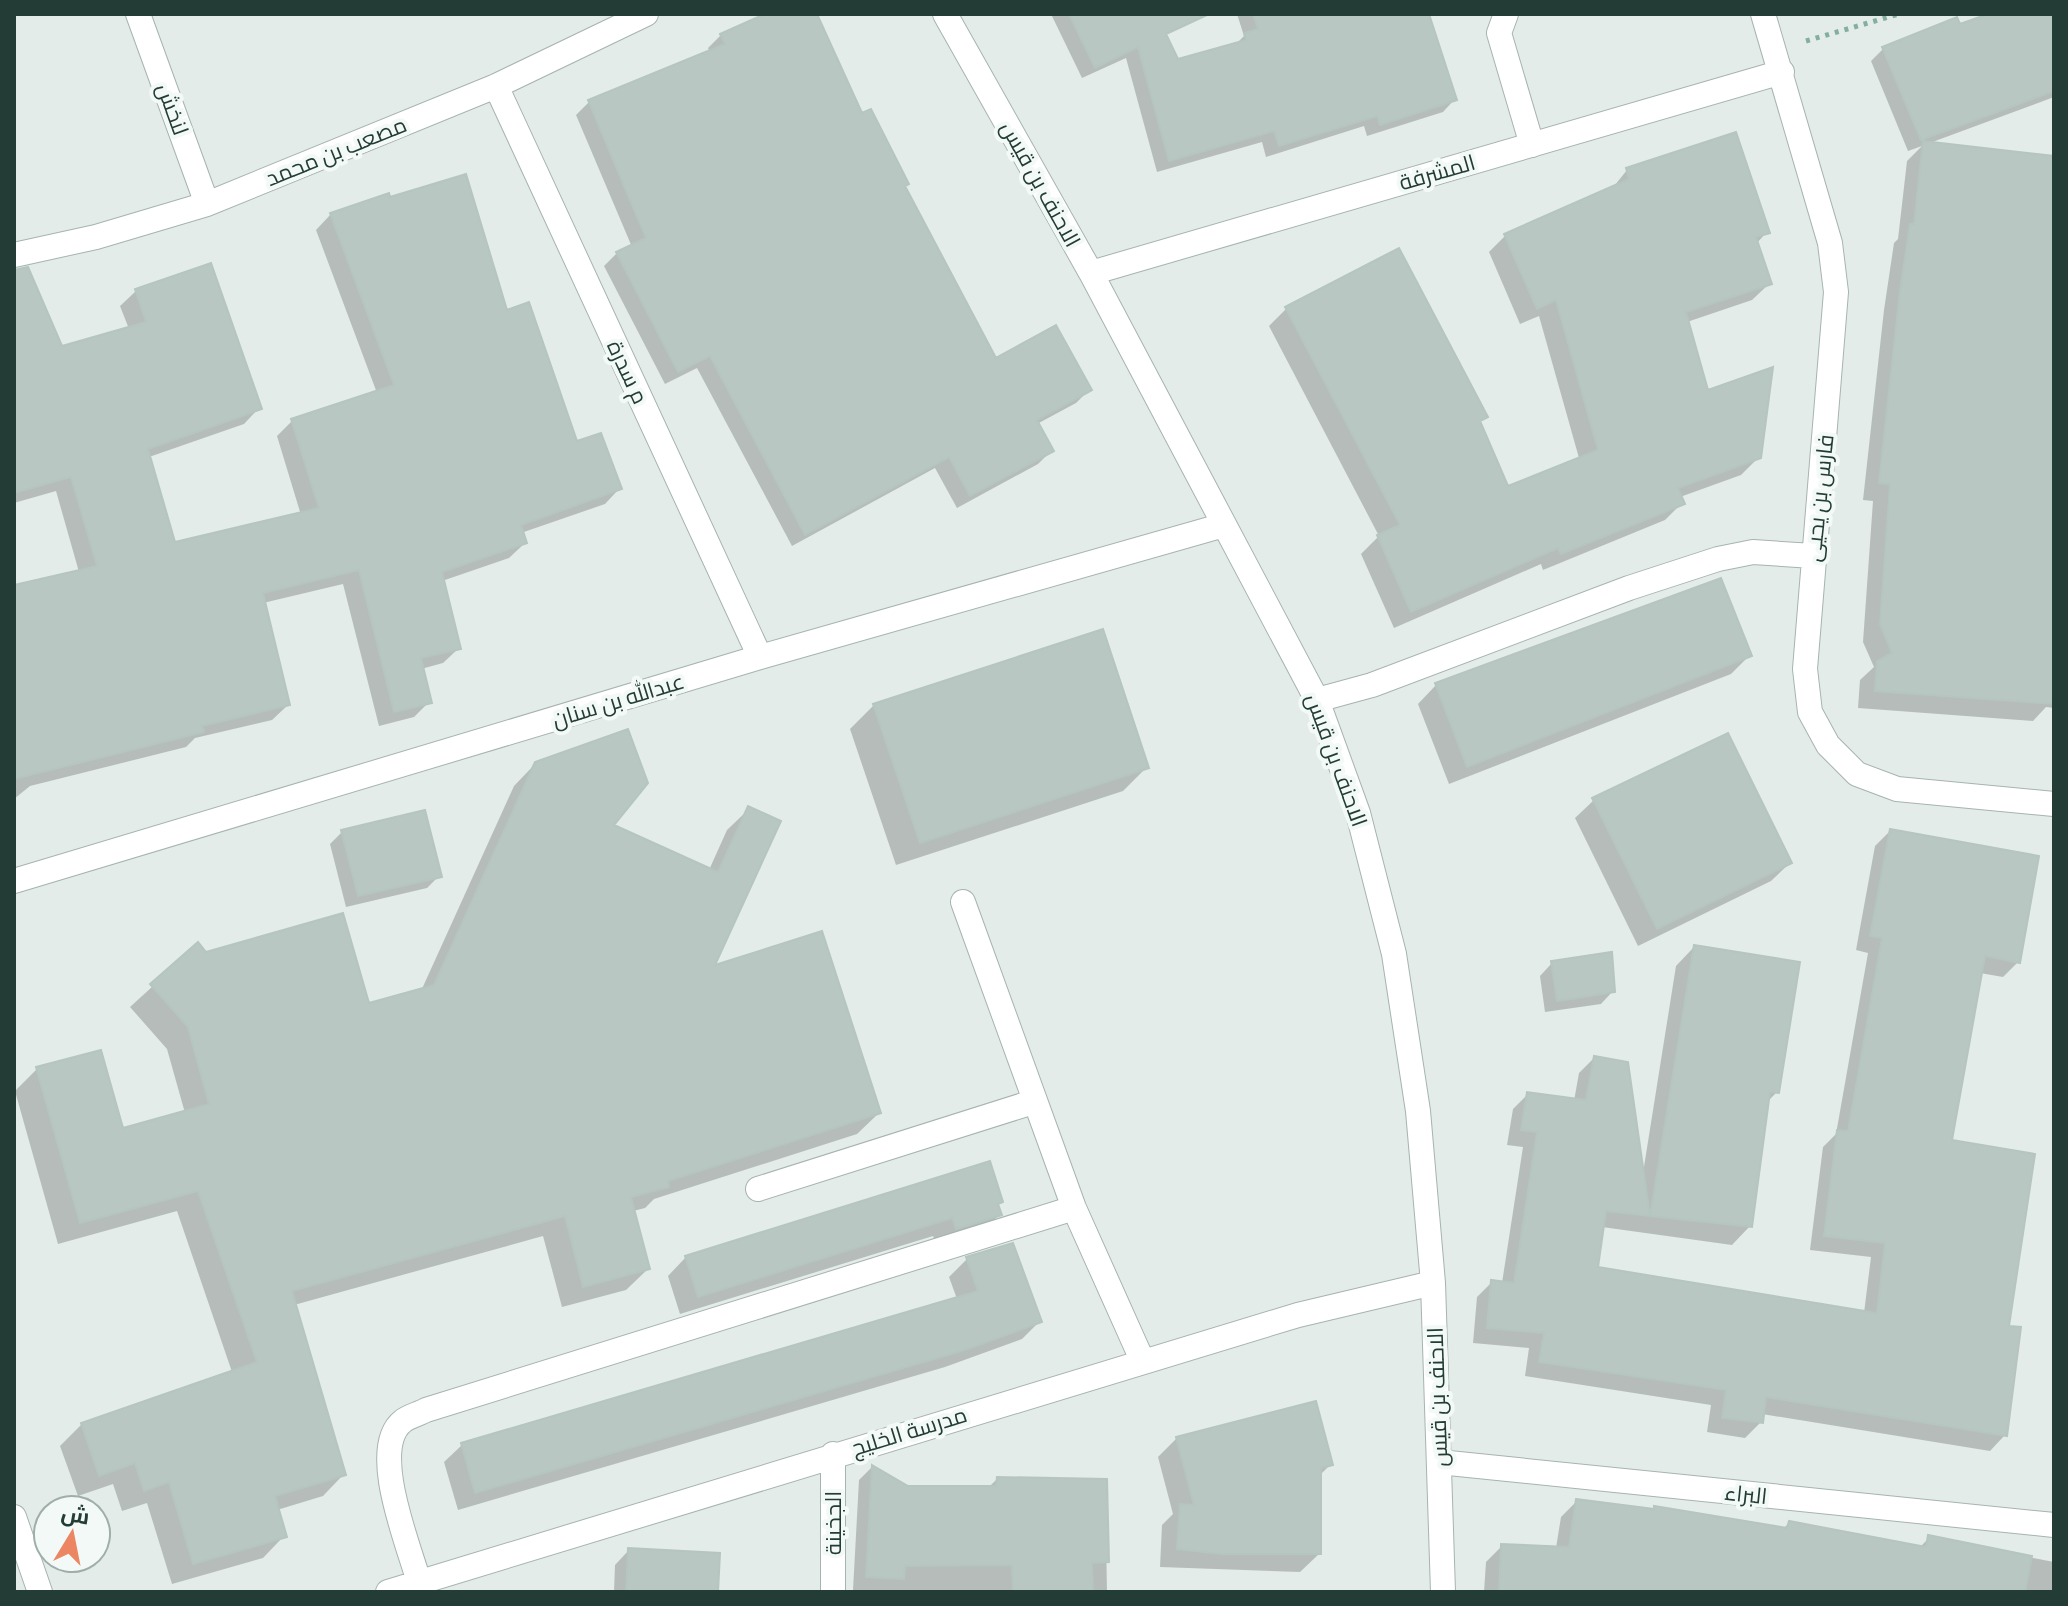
<svg xmlns="http://www.w3.org/2000/svg" width="2068" height="1606" font-family="'PT Sans Narrow',Cairo,sans-serif">
  <style>
    .shadow { fill: #0003 }
    .building { fill: #b8c7c1; stroke: #b5c5bf; stroke-width: 2 }
    .lines { fill: none; stroke-linecap: round; stroke-linejoin: round }
    .minor-casing { stroke: #a6b4af; stroke-width: 26 }
    .path { stroke: #85aea2; stroke-width: 5; stroke-dasharray: 4 6; stroke-linecap: butt }
    .minor { stroke: #fff; stroke-width: 24 }
    .labels { text-anchor: middle; dominant-baseline: central; stroke-width: 8; stroke-linejoin: round; paint-order: stroke }
    .street-label { font-size: 22px; fill: #233d36; stroke: #f3f9f6 }
  </style>
  <rect width="100%" height="100%" fill="#e3ece8"/>
  <path class="shadow" d="M 770,14 L 815,14 L 861,116 L 903,187 L 995,361 L 1089,390 L 1076,403 L 1037,424 L 1051,451 L 1038,464 L 957,508 L 935,468 L 792,546 L 697,368 L 665,384 L 604,266 L 617,253 L 632,247 L 576,115 L 589,102 L 710,52 L 708,48 L 721,35 Z
    M 1051,14 L 1154,14 L 1177,61 L 1234,46 L 1244,36 L 1237,14 L 1427,14 L 1455,99 L 1443,112 L 1367,136 L 1364,126 L 1266,157 L 1262,142 L 1157,172 L 1126,58 L 1082,78 Z
    M 1993,14 L 2054,14 L 2054,97 L 1927,144 L 2054,158 L 2054,708 L 2046,707 L 2033,721 L 1858,708 L 1860,680 L 1874,667 L 1863,642 L 1873,501 L 1863,500 L 1884,310 L 1894,243 L 1898,239 L 1907,161 L 1922,146 L 1908,151 L 1871,61 L 1883,49 Z
    M 1627,170 L 1767,232 L 1756,244 L 1770,283 L 1752,300 L 1687,322 L 1707,392 L 1759,457 L 1741,475 L 1680,497 L 1682,503 L 1665,520 L 1543,570 L 1541,564 L 1394,628 L 1361,554 L 1379,536 L 1269,326 L 1286,309 L 1485,416 L 1479,423 L 1507,489 L 1579,458 L 1539,316 L 1520,324 L 1489,252 L 1506,235 L 1611,190 Z
    M 331,214 L 506,312 L 576,444 L 620,488 L 605,504 L 521,533 L 525,543 L 509,558 L 442,581 L 459,648 L 443,663 L 421,669 L 429,702 L 414,717 L 379,726 L 343,584 L 263,603 L 288,705 L 272,720 L 195,738 L 186,747 L 30,786 L 14,799 L 14,587 L 79,572 L 56,491 L 14,503 L 14,284 L 61,348 L 129,329 L 120,306 L 136,291 L 259,408 L 244,424 L 149,457 L 174,545 L 301,515 L 277,436 L 292,421 L 377,393 L 316,230 Z
    M 1749,656 L 1731,674 L 1449,784 L 1418,704 L 1436,685 Z
    M 874,705 L 1147,767 L 1123,791 L 896,865 L 850,729 Z
    M 536,763 L 611,826 L 709,870 L 727,830 L 749,809 L 711,969 L 879,1113 L 857,1134 L 654,1199 L 645,1208 L 633,1211 L 648,1269 L 626,1290 L 562,1307 L 543,1236 L 294,1305 L 344,1474 L 323,1496 L 277,1510 L 284,1536 L 263,1558 L 172,1584 L 147,1503 L 122,1511 L 113,1484 L 78,1496 L 60,1446 L 82,1424 L 232,1372 L 177,1211 L 58,1244 L 15,1091 L 37,1069 L 122,1130 L 185,1113 L 167,1049 L 130,1007 L 198,945 L 206,954 L 368,1005 L 421,991 L 514,786 Z
    M 1594,800 L 1790,863 L 1771,881 L 1638,946 L 1575,818 Z
    M 1890,831 L 2018,962 L 2003,977 L 1980,973 L 1950,1142 L 2007,1327 L 2005,1435 L 1990,1451 L 1762,1414 L 1761,1422 L 1745,1438 L 1707,1432 L 1711,1405 L 1525,1376 L 1529,1348 L 1473,1343 L 1477,1297 L 1492,1282 L 1502,1283 L 1523,1147 L 1507,1145 L 1513,1109 L 1528,1094 L 1574,1101 L 1579,1073 L 1594,1058 L 1643,1173 L 1676,966 L 1694,947 L 1777,1092 L 1767,1102 L 1750,1226 L 1732,1245 L 1602,1227 L 1596,1269 L 1864,1313 L 1871,1257 L 1810,1250 L 1823,1147 L 1836,1134 L 1868,953 L 1856,950 L 1875,846 Z
    M 342,832 L 439,876 L 427,888 L 346,907 L 330,844 Z
    M 1552,963 L 1613,991 L 1601,1004 L 1545,1012 L 1540,976 Z
    M 1001,1202 L 997,1206 L 1000,1214 L 982,1233 L 937,1246 L 933,1236 L 680,1314 L 668,1276 L 686,1257 Z
    M 967,1259 L 1040,1321 L 1022,1339 L 945,1367 L 458,1510 L 444,1462 L 462,1445 L 957,1299 L 949,1277 Z
    M 1177,1438 L 1331,1464 L 1319,1476 L 1319,1554 L 1300,1572 L 1160,1567 L 1162,1525 L 1173,1514 L 1158,1457 Z
    M 872,1467 L 908,1488 L 988,1488 L 997,1479 L 1105,1481 L 1107,1592 L 853,1590 L 859,1480 Z
    M 1577,1501 L 1652,1511 L 1655,1508 L 1783,1529 L 1789,1523 L 1919,1548 L 1929,1538 L 2054,1562 L 2054,1592 L 1484,1592 L 1486,1562 L 1502,1546 L 1556,1548 L 1561,1517 Z
    M 629,1550 L 716,1592 L 614,1592 L 615,1565 Z"/>
  <path class="building" d="M 765,14 L 817,14 L 862,113 L 871,109 L 909,184 L 905,186 L 996,358 L 1056,325 L 1092,390 L 1037,420 L 1054,451 L 970,496 L 949,457 L 805,535 L 710,356 L 678,372 L 616,252 L 646,238 L 588,100 L 725,44 L 720,34 Z
    M 1069,14 L 1209,14 L 1166,34 L 1178,59 L 1246,40 L 1244,33 L 1258,29 L 1253,14 L 1429,14 L 1457,100 L 1380,125 L 1377,116 L 1279,146 L 1274,131 L 1169,161 L 1138,47 L 1095,68 Z
    M 1988,14 L 2054,14 L 2054,91 L 1921,140 L 1882,47 L 1957,17 L 1960,24 Z
    M 1736,132 L 1770,233 L 1756,237 L 1772,284 L 1686,312 L 1708,390 L 1773,367 L 1761,458 L 1678,488 L 1685,504 L 1561,554 L 1558,548 L 1411,612 L 1377,535 L 1400,525 L 1285,307 L 1399,248 L 1488,417 L 1480,421 L 1508,486 L 1598,450 L 1556,300 L 1537,309 L 1504,234 L 1629,179 L 1626,168 Z
    M 1923,141 L 2054,156 L 2054,704 L 1875,691 L 1877,661 L 1892,653 L 1880,624 L 1890,484 L 1879,483 L 1900,291 L 1910,224 L 1914,224 Z
    M 466,174 L 507,310 L 529,302 L 577,441 L 601,433 L 622,489 L 521,525 L 527,543 L 442,572 L 461,649 L 421,658 L 432,703 L 394,712 L 359,570 L 263,593 L 290,705 L 202,726 L 204,732 L 14,779 L 14,585 L 97,566 L 71,477 L 14,493 L 14,270 L 28,267 L 62,346 L 146,322 L 135,289 L 211,263 L 262,409 L 148,449 L 175,542 L 319,508 L 291,419 L 394,385 L 330,213 L 389,193 L 390,197 Z
    M 1721,578 L 1752,656 L 1467,767 L 1435,683 Z
    M 1103,629 L 1149,768 L 920,843 L 873,704 Z
    M 628,729 L 648,783 L 614,825 L 718,872 L 748,806 L 781,821 L 715,965 L 822,931 L 881,1113 L 668,1181 L 669,1187 L 631,1197 L 650,1269 L 583,1287 L 565,1216 L 292,1291 L 346,1475 L 275,1496 L 287,1537 L 193,1564 L 169,1482 L 144,1491 L 135,1463 L 99,1476 L 81,1423 L 257,1362 L 198,1191 L 80,1223 L 36,1067 L 101,1050 L 123,1128 L 209,1104 L 188,1027 L 150,984 L 198,942 L 206,952 L 343,913 L 369,1003 L 434,985 L 535,762 Z
    M 1728,733 L 1792,863 L 1657,929 L 1592,798 Z
    M 425,810 L 442,877 L 358,896 L 341,830 Z
    M 1890,829 L 2039,856 L 2020,963 L 1985,956 L 1952,1140 L 2035,1154 L 2009,1326 L 2021,1327 L 2007,1436 L 1766,1397 L 1763,1423 L 1722,1418 L 1726,1390 L 1539,1362 L 1544,1333 L 1487,1328 L 1491,1280 L 1514,1283 L 1537,1132 L 1521,1130 L 1527,1092 L 1586,1100 L 1594,1056 L 1628,1062 L 1650,1216 L 1606,1211 L 1598,1267 L 1877,1313 L 1885,1243 L 1824,1236 L 1837,1130 L 1848,1131 L 1882,938 L 1870,936 Z
    M 1694,945 L 1800,962 L 1779,1093 L 1770,1092 L 1752,1227 L 1650,1216 Z
    M 1612,952 L 1615,992 L 1557,1001 L 1551,961 Z
    M 990,1161 L 1003,1202 L 998,1204 L 1002,1215 L 956,1229 L 952,1218 L 698,1297 L 685,1256 Z
    M 1013,1243 L 1042,1322 L 965,1350 L 475,1493 L 461,1443 L 978,1291 L 966,1257 Z
    M 1316,1401 L 1333,1465 L 1321,1468 L 1321,1554 L 1222,1554 L 1177,1549 L 1180,1504 L 1194,1505 L 1176,1437 Z
    M 872,1465 L 908,1486 L 996,1486 L 997,1477 L 1107,1479 L 1109,1562 L 1092,1563 L 1093,1592 L 1013,1592 L 1012,1565 L 905,1566 L 904,1579 L 866,1577 Z
    M 1576,1499 L 1654,1509 L 1654,1506 L 1787,1528 L 1789,1521 L 1926,1547 L 1928,1535 L 2032,1556 L 2025,1592 L 1499,1592 L 1501,1544 L 1569,1547 Z
    M 628,1548 L 720,1553 L 718,1592 L 626,1592 Z"/>
  <g class="lines">
    <defs>
      <path id="minor" d="M 138,14 L 207,204
        M 945,14 L 1091,273 L 1317,700 L 1358,813 L 1394,954 L 1418,1111 L 1433,1283 L 1443,1592
        M 1506,14 L 1499,33 L 1532,145
        M 1763,14 L 1830,243 L 1836,292 L 1805,669 L 1810,712 L 1828,745 L 1857,774 L 1897,789 L 2054,804
        M 496,86 L 760,657
        M 14,255 L 96,237 L 207,204 L 496,86 L 646,14
        M 1091,273 L 1782,72
        M 1317,700 L 1372,685 L 1629,588 L 1718,559 L 1753,552 L 1813,556
        M 14,881 L 760,657 L 1224,525
        M 963,902 L 1074,1208 L 1143,1362
        M 758,1189 L 1033,1102
        M 1439,1462 L 2054,1525
        M 14,1517 L 40,1592
        M 419,1582 C 409,1546 368,1448 403,1421 C 409,1416 419,1414 426,1410 L 1074,1208
        M 388,1592 L 1298,1315 L 1433,1283
        M 833,1592 L 833,1454"/>
    </defs>
    <use href="#minor" class="minor-casing"/>
    <path class="path" d="M 1806,41 L 1899,14"/>
    <use href="#minor" class="minor"/>
  </g>
  <g class="labels">
    <g class="street-label">
      <text transform="translate(173 109) rotate(70)">لنخش</text>
      <text transform="translate(336 151) rotate(-22)">مصعب بن محمد</text>
      <text transform="translate(1437 172) rotate(-16)">المشرفة</text>
      <text transform="translate(1041 184) rotate(61)">الاحنف بن قيس</text>
      <text transform="translate(628 372) rotate(65)">م سدرة</text>
      <text transform="translate(1819 498) rotate(-84)">فارس بن يحيى</text>
      <text transform="translate(618 700) rotate(-17)">عبدالله بن سنان</text>
      <text transform="translate(1337 760) rotate(70)">الاحنف بن قيس</text>
      <text transform="translate(1437 1397) rotate(-92)">الاحنف بن قيس</text>
      <text transform="translate(909 1431) rotate(-17)">مدرسة الخليج</text>
      <text transform="translate(1746 1494) rotate(6)">البراء</text>
      <text transform="translate(833 1523) rotate(-90)">الجخينة</text>
    </g>
  </g>
  <rect width="2068" height="1606" fill="none" stroke="#233d36" stroke-width="32"/>
  <g transform="translate(72 1534) rotate(10)"><circle r="38" fill="#f3f9f6" stroke="#a0aea9" stroke-width="2"/>
  <path d="M0-6L14 30L0 20L-14 30Z" fill="#ec8561"/>
  <text y="-12" font-size="22" font-weight="bold" text-anchor="middle" fill="#233d36">ش</text>
  </g>
</svg>
